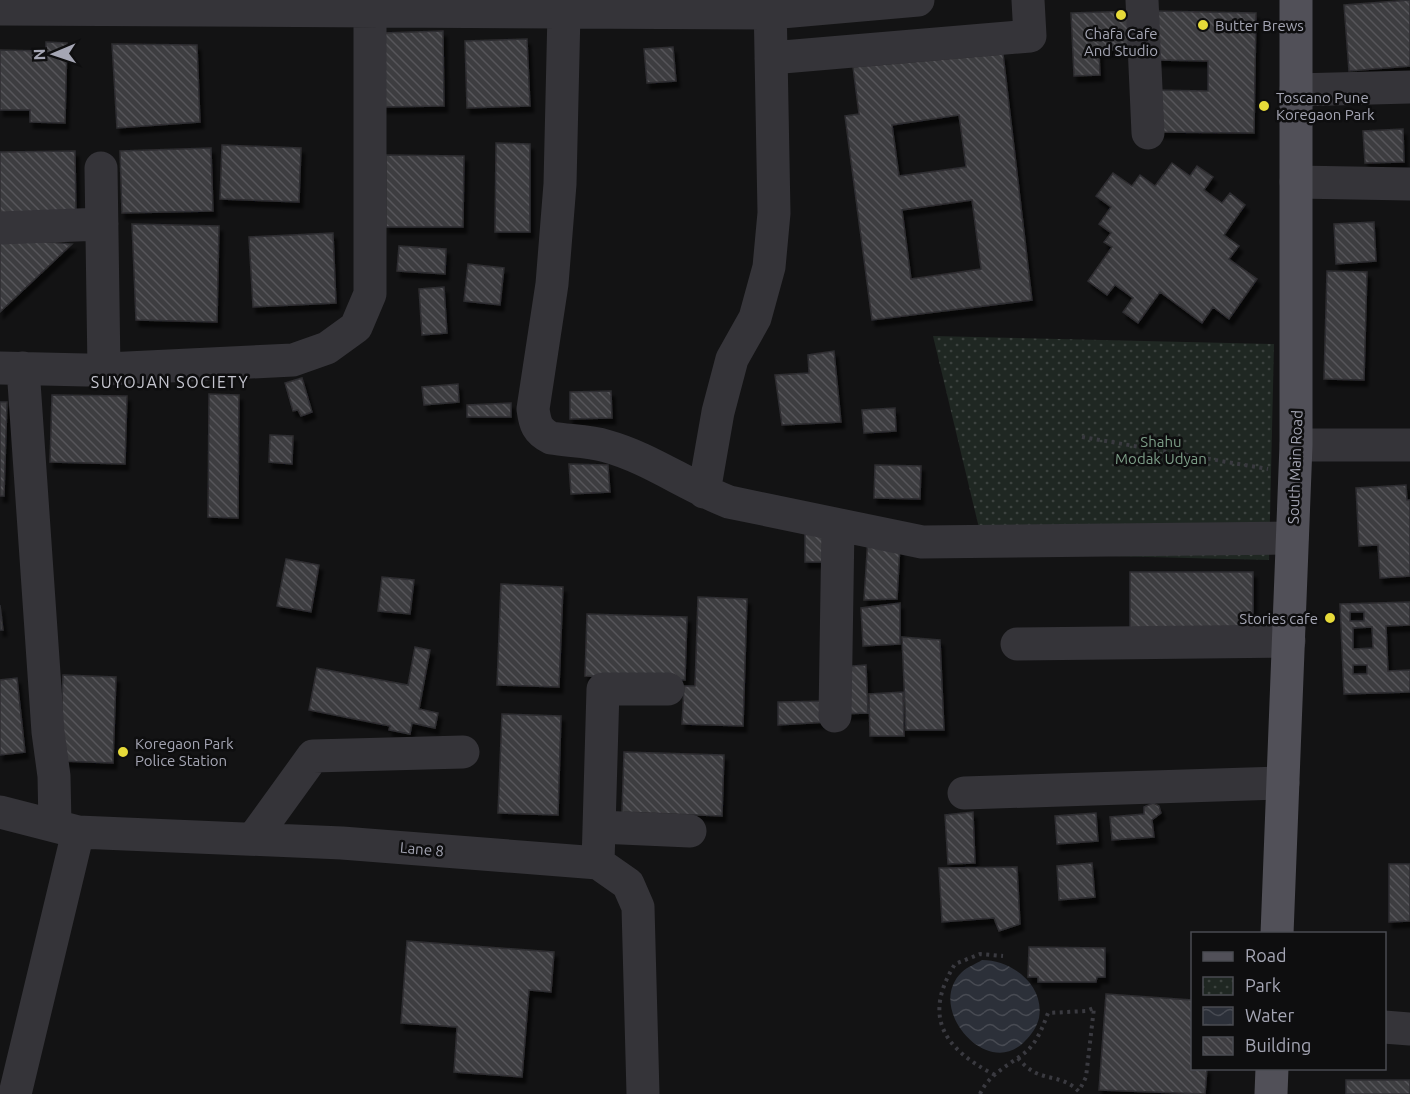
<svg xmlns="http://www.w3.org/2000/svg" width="1410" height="1094" font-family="Ubuntu,sans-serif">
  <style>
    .park { fill: url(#park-dots) }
    .water { fill: url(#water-waves) }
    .building { fill: url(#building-back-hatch); stroke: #2e2d30; stroke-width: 1.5; fill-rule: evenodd; filter: url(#shadow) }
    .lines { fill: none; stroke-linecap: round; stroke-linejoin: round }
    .path { stroke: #3a3a40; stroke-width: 4; stroke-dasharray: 3 4.5; stroke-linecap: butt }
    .minor { stroke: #353439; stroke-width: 33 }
    .major { stroke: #515058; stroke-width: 33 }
    .poi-dot { fill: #e6da39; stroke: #0e0e0f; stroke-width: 2 }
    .labels { text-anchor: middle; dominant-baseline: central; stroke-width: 5; stroke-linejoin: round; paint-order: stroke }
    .poi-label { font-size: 15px; fill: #a5a6b4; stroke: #0e0e0f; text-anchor: start }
    .park-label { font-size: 15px; fill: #7d9e88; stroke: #0e0e0f }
    .street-label { font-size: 15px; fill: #a5a6b4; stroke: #0e0e0f }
    .neighbourhood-label { font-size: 16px; letter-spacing: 1.5px; fill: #c6c6d0; stroke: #0e0e0f }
  </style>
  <defs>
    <pattern id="park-dots" width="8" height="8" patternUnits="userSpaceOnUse" patternTransform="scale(1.5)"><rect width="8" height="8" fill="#1f2722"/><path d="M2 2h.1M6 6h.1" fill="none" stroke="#3d4340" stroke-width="1.8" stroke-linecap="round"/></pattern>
    <pattern id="water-waves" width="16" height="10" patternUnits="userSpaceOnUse" patternTransform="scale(1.5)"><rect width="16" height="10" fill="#2c3039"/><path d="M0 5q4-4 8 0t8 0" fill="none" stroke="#484b53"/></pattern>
    <pattern id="building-back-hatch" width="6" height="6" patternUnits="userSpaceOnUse" patternTransform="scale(1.5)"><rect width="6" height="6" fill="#3e3d41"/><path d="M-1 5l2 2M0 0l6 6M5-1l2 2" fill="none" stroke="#57565a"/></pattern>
    <filter id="shadow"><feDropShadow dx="3.5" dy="6" stdDeviation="1.5" flood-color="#0009"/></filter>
  </defs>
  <rect width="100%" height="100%" fill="#131314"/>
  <path class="park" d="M 933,336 L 1274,344 L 1269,560 L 985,553 Z"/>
  <path class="water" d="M 982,960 C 1012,960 1045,985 1039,1018 C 1037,1027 1031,1035 1025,1041 C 988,1081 924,1008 962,972 C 967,967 976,964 982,960 Z"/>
  <path class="building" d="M 1410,0 L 1410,66 L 1349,71 L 1344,5 Z
    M 1136,11 L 1137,49 L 1099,51 L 1100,75 L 1074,76 L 1071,13 Z
    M 1154,11 L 1256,13 L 1254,133 L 1152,132 L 1153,90 L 1208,91 L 1208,61 L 1153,60 Z
    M 443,31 L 444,106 L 383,107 L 382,33 Z
    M 527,39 L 530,106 L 467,108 L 465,41 Z
    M 46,42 L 67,43 L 65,123 L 30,122 L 30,110 L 0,110 L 0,50 L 46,51 Z
    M 112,44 L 197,45 L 200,122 L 117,128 Z
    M 673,47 L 676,81 L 647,83 L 644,49 Z
    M 1003,54 L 1032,300 L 872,320 L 845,116 L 859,114 L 853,67 ZM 959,115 L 966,167 L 899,176 L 892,125 ZM 972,200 L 981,269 L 911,279 L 902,210 Z
    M 1403,129 L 1404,162 L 1365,163 L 1363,131 Z
    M 496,143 L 530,144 L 530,232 L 495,232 Z
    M 222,145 L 301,148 L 299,202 L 220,199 Z
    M 211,148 L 213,211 L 122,213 L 120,151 Z
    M 75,151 L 76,215 L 0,217 L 0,152 Z
    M 386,155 L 464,156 L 463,227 L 386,227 Z
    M 1172,163 L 1190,176 L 1197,166 L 1213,177 L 1204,190 L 1222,203 L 1230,193 L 1245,205 L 1224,235 L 1239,246 L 1229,259 L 1257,279 L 1229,319 L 1213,307 L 1202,323 L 1160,292 L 1138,323 L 1123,312 L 1133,298 L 1115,285 L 1107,295 L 1088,281 L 1112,247 L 1104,242 L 1111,233 L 1099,224 L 1111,207 L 1096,196 L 1113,173 L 1132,186 L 1140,175 L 1155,186 Z
    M 1374,222 L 1376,261 L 1336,264 L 1334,224 Z
    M 132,224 L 219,226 L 217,322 L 136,320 Z
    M 333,233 L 336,303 L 253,307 L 249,237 Z
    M 0,238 L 72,244 L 0,312 Z
    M 399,246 L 446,249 L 445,274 L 397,271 Z
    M 468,264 L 504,268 L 500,305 L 464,301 Z
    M 1327,271 L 1367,272 L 1364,380 L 1324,379 Z
    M 444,287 L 447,333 L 422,335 L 419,289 Z
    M 834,351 L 841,422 L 782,425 L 775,375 L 809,373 L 808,355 Z
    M 302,378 L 312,412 L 301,416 L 298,410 L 293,411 L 285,383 Z
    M 458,384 L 459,402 L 424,405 L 422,387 Z
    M 611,391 L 612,418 L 570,419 L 570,392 Z
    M 209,394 L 239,395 L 238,518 L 208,517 Z
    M 52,395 L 127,396 L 125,464 L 50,462 Z
    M 0,402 L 7,402 L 4,496 L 0,496 Z
    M 511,403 L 511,417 L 467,417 L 467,405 Z
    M 895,408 L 896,431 L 864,433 L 862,410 Z
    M 270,435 L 293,436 L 292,464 L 269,462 Z
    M 569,464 L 608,465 L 610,492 L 571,494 Z
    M 875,465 L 921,466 L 920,499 L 874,498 Z
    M 1406,485 L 1407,500 L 1410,500 L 1410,576 L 1380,578 L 1378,545 L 1359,546 L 1356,488 Z
    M 805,534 L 823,534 L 823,562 L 805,562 Z
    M 868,537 L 900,545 L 897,599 L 864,600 Z
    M 286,559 L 319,565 L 311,612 L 277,606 Z
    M 1130,572 L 1253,572 L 1253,632 L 1130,632 Z
    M 382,577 L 414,580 L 410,614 L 378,611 Z
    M 501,584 L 563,587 L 559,687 L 497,685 Z
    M 698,597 L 747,599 L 743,726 L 682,724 L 684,686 L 695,686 Z
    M 1410,602 L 1410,625 L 1386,626 L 1388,671 L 1410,670 L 1410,692 L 1344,694 L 1340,604 ZM 1350,612 L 1364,612 L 1364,621 L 1350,621 ZM 1372,627 L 1373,648 L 1353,649 L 1353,628 ZM 1353,665 L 1367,665 L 1367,674 L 1353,674 Z
    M 900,603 L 900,644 L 863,646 L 861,608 Z
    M 0,605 L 3,630 L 0,630 Z
    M 587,614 L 687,617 L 685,680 L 585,676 Z
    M 902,637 L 940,640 L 944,730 L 906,730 Z
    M 415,647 L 430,650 L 419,709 L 438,713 L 435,728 L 412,723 L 410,734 L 389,730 L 390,726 L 309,710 L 317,668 L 408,685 Z
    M 866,665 L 868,713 L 839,714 L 837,667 Z
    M 63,675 L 116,677 L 113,763 L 60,761 Z
    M 17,678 L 25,752 L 0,755 L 0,680 Z
    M 903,692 L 904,736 L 870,736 L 869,694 Z
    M 829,701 L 828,722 L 778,725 L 778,702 Z
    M 502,714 L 561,716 L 558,815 L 498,813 Z
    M 624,752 L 724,755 L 722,816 L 622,812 Z
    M 1153,803 L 1159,806 L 1161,813 L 1152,820 L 1154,837 L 1112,840 L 1110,817 L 1144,814 L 1144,807 Z
    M 973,812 L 975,863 L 948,864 L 945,815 Z
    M 1096,813 L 1098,841 L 1057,844 L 1055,816 Z
    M 1092,863 L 1095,897 L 1059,900 L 1057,866 Z
    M 1389,864 L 1410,864 L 1410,921 L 1389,922 Z
    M 1017,867 L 1020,924 L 999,931 L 994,918 L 942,922 L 939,868 Z
    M 407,941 L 554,952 L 551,992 L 529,990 L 522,1077 L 454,1072 L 457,1027 L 401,1023 Z
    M 1029,947 L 1105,948 L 1105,977 L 1097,977 L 1096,982 L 1038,982 L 1038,977 L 1028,977 Z
    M 1106,994 L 1192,1000 L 1192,1068 L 1207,1068 L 1205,1094 L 1099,1090 Z
    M 1346,1080 L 1410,1080 L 1410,1094 L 1346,1094 Z"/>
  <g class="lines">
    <path class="path" d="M 1082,437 L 1268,469
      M 1018,1058 C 1040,1086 1061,1070 1081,1094
      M 995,1075 C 944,1049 922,1017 955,964 L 980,954 L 1003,956
      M 980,1094 C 989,1073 1012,1064 1028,1050 C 1038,1040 1043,1026 1048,1013 L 1086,1011 L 1094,1008 L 1086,1077 L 1079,1091"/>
    <path class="minor" d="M 1142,0 L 1148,133
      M 0,9 L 770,13 L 918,0
      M 564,12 L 560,184 L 552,284 L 533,409 C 535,424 537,431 551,438 C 569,441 589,441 606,446 C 650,458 687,486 729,502 L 922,542 L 1292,538
      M 771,58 L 1030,36 L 1028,0
      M 1296,90 L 1410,87
      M 101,168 L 104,370
      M 1296,182 L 1410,184
      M 0,228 L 102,224
      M 0,368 L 86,370 L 293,360 L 327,348 L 356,327 L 370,294 L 370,0
      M 23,368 L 48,732 L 54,776 L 55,825
      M 1296,445 L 1410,445
      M 704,492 L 718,412 L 732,359 L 755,318 L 769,267 L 774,213 L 770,0
      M 1017,644 L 1289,641
      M 835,716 L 838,525
      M 964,793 L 1283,783
      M 0,812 L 78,832 L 342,843 L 598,863 L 628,884 L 638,907 L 643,1094
      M 599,827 L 690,831
      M 253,839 L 313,756 L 463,752
      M 598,863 L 603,689 L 668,689
      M 1384,1027 L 1410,1029
      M 15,1094 L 78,832"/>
    <path class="major" d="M 1277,934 L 1296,445 L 1296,0
      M 1271,1094 L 1272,1068"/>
  </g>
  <g class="poi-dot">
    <circle cx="1121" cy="15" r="6"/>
    <circle cx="1203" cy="25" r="6"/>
    <circle cx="1264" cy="106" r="6"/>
    <circle cx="1330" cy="618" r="6"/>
    <circle cx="123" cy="752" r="6"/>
  </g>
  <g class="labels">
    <g class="poi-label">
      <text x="1215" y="25">Butter Brews</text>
      <text x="1121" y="33" text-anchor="middle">Chafa Cafe<tspan x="1121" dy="17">And Studio</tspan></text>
      <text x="1276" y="97">Toscano Pune<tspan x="1276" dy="17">Koregaon Park</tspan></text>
      <text x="1318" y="618" text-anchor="end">Stories cafe</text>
      <text x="135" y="743">Koregaon Park<tspan x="135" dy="17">Police Station</tspan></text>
    </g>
    <g class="park-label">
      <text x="1161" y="441">Shahu<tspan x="1161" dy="17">Modak Udyan</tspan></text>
    </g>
    <g class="street-label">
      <text transform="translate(1295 467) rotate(-88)">South Main Road</text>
      <text transform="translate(422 849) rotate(5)">Lane 8</text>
    </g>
    <g class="neighbourhood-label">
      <text x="170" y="382">SUYOJAN SOCIETY</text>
    </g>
  </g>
  <rect x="1191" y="932" width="195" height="138" fill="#0e0e0f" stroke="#4a4b51" stroke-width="1.5"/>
  <rect x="1203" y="952" width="30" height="9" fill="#515058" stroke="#4a4b51" stroke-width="1.5"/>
  <text x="1245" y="962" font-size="18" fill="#a5a6b4">Road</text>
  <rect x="1203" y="977" width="30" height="18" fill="url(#park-dots)" stroke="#4a4b51" stroke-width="1.5"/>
  <text x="1245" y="992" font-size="18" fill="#a5a6b4">Park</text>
  <rect x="1203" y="1007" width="30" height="18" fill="url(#water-waves)" stroke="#4a4b51" stroke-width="1.5"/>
  <text x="1245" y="1022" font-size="18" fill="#a5a6b4">Water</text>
  <rect x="1203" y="1037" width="30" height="18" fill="url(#building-back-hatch)" stroke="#4a4b51" stroke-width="1.5"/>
  <text x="1245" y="1052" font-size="18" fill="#a5a6b4">Building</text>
  <g transform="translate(54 54) rotate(268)" stroke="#0e0e0f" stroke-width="4.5" paint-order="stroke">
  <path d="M0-4.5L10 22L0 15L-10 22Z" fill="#a5a6b4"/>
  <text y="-9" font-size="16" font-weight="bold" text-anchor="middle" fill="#a5a6b4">N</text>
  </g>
</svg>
